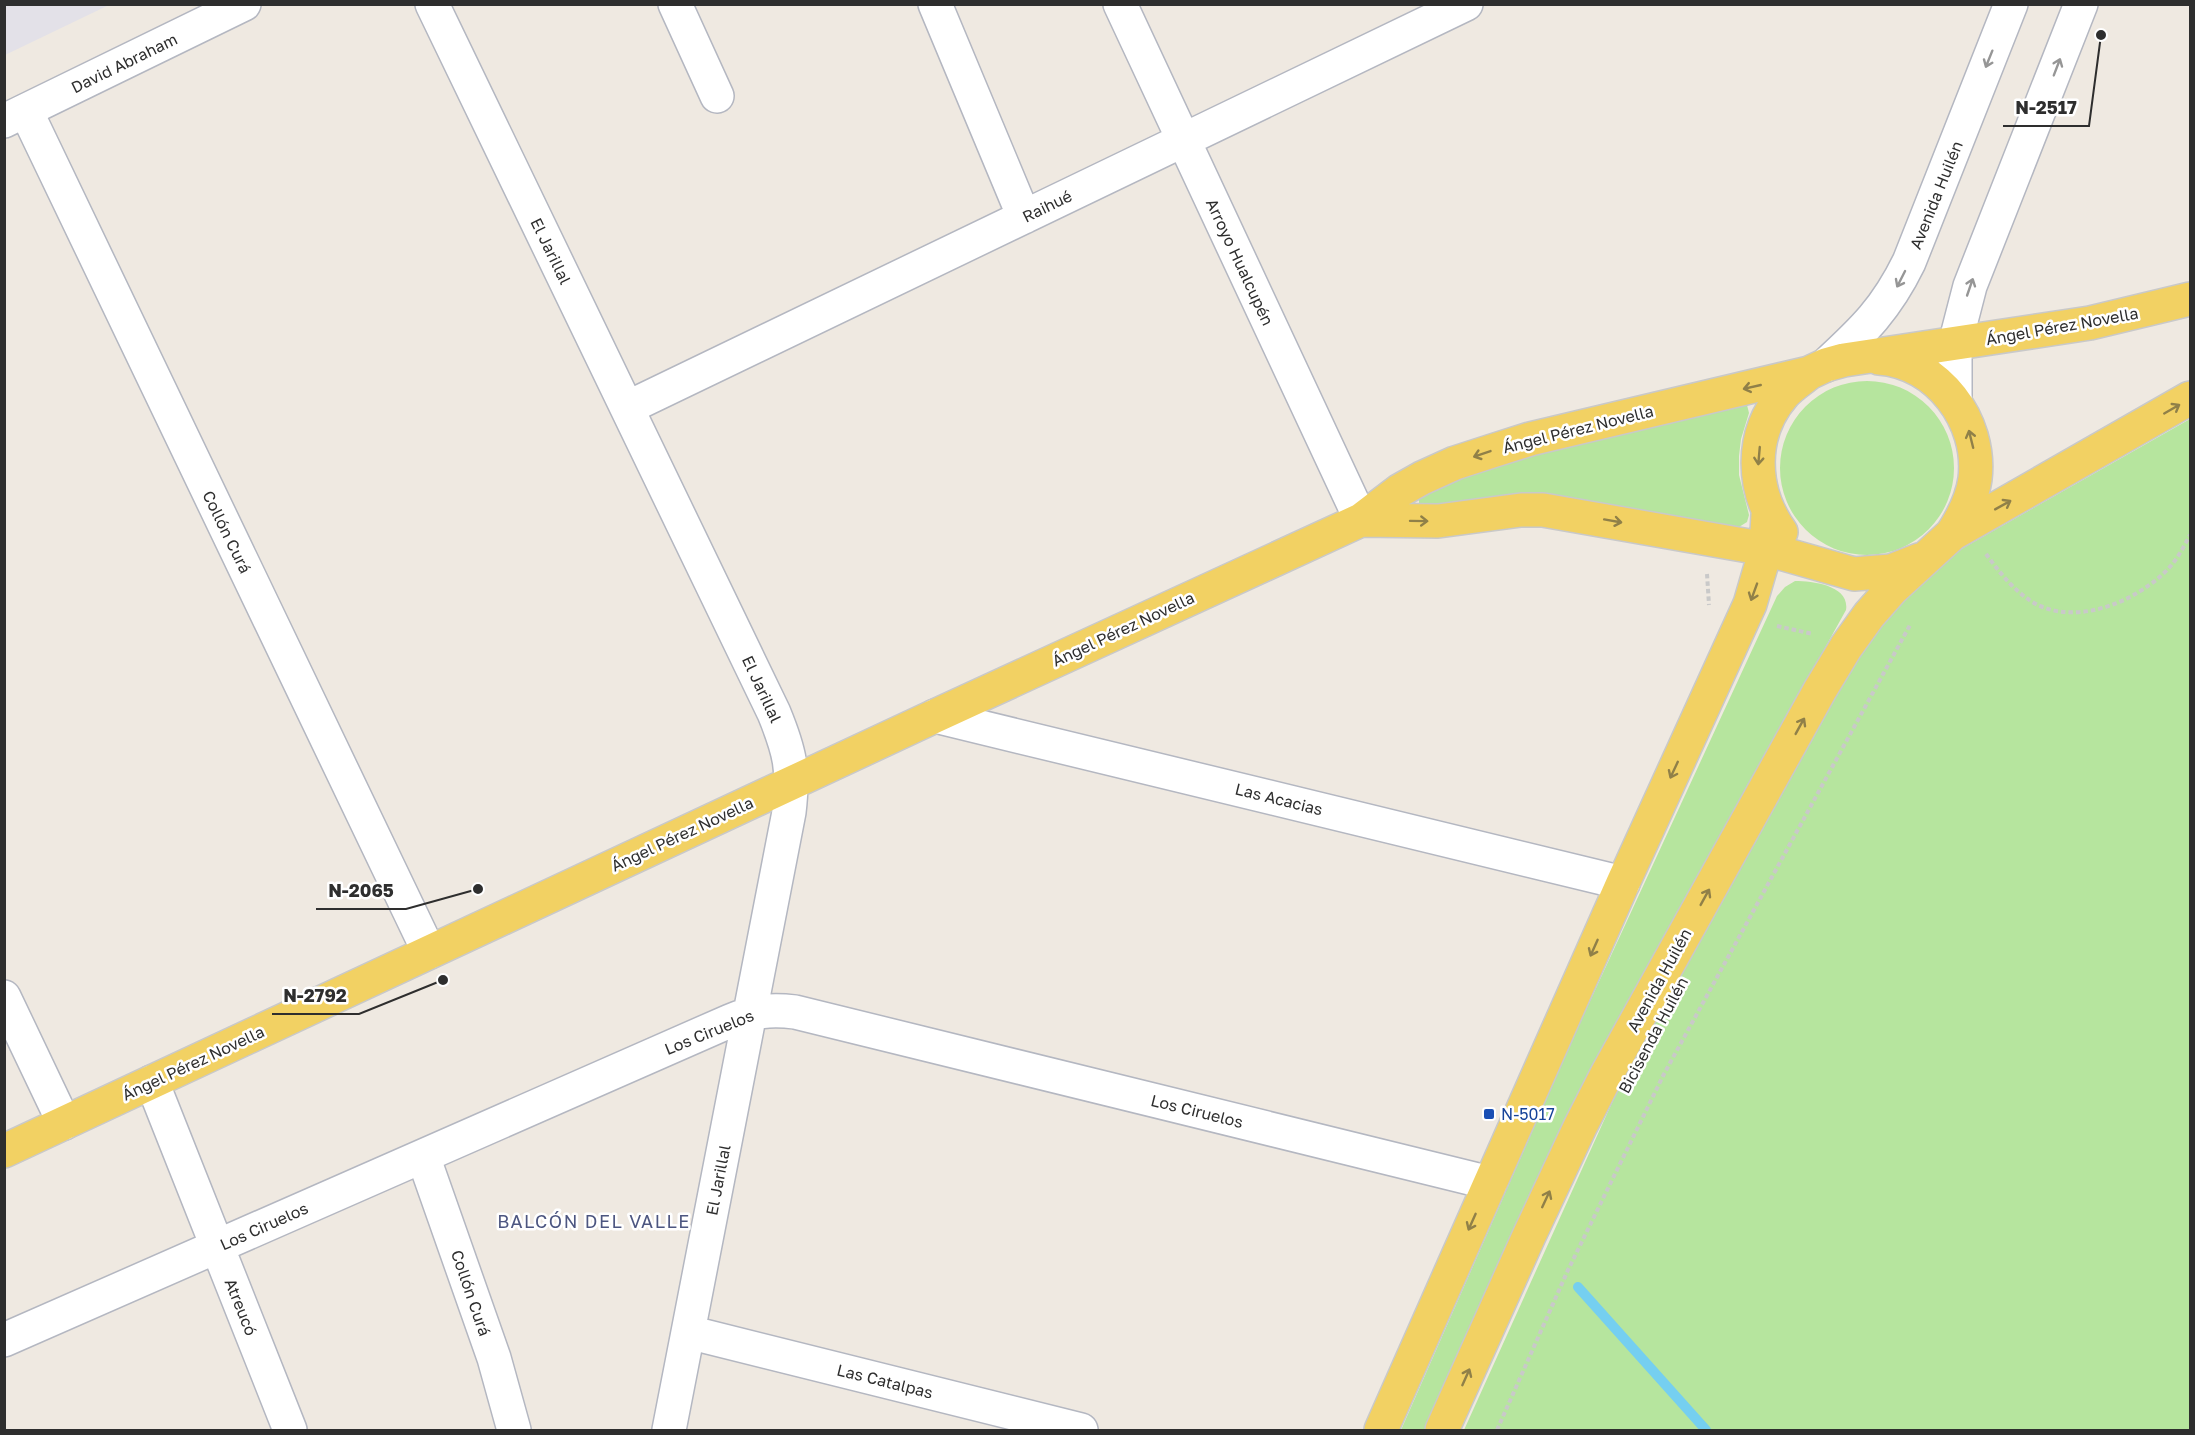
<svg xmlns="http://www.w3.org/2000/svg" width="2195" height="1435" font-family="'Golos Text',sans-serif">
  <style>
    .industrial { fill: #e3e1e8 }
    .green { fill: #b6e59e }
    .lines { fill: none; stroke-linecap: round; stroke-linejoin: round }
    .stream { stroke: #75cff0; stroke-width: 10 }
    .minor-casing { stroke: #b4b7c1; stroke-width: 36 }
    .major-casing { stroke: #c9c9c9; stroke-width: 36 }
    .path { stroke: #c9c9c9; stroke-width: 4; stroke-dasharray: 4.5 3; stroke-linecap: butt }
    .minor { stroke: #fff; stroke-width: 33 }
    .major { stroke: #f2d163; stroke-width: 33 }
    .oneway { stroke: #969696 }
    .oneway2 { stroke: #908048 }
    .transit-dot { fill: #1a4fb4; stroke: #fff; stroke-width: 2 }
    .labels { text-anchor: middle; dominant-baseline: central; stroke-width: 5; stroke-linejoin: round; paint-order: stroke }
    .street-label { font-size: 16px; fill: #2e2e2e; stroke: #fff }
    .transit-label { font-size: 16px; fill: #164399; stroke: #fff; text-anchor: start }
    .neighbourhood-label { font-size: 18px; letter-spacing: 1.5px; fill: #4d5680; stroke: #fff }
    .leader { fill: none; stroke: #2e2e2e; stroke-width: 2 }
    .callout-dot { fill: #2e2e2e; stroke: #fff; stroke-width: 2 }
    .callout-label { font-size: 18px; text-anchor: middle; font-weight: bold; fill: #2e2e2e; stroke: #fff; stroke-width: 5; stroke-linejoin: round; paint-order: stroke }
  </style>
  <rect width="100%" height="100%" fill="#efe9e1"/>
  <path class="industrial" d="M 5,4 L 109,4 L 109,5 L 5,55 Z"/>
  <path class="green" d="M1780 468a87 87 0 1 1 174 0a87 87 0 1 1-174 0Z
    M 1744,403 L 1747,405 L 1749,413 L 1741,439 L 1739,456 L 1739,475 L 1749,515 L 1747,522 L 1739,527 L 1557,496 L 1541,495 L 1426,506 L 1419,503 L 1419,496 L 1482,467 Z
    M 2190,419 L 2190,1430 L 1464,1430 L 1625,1074 L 1859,654 L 1890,611 L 1949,556 Z
    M 1795,581 C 1814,581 1850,586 1846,610 L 1574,1101 L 1426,1430 L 1401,1430 L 1578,1027 L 1777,596 L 1785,587 Z"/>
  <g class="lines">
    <path class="stream" d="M 1578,1287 L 1706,1430"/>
    <defs>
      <path id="minor" d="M 432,4 L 774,713 C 790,752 794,770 789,812 L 669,1430
        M 675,4 L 717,96
        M 935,4 L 1024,217
        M 1120,4 L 1361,520
        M 26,111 L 429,952
        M 4,121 L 244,4
        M 1826,365 C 1864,330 1886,309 1909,262 L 2011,4
        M 1955,401 L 1955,344 L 1970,286 L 2081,4
        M 627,408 L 1466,4
        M 935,716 L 1623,883
        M 4,997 L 64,1123
        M 152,1082 L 290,1430
        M 423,1156 L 494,1358 L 514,1430
        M 688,1332 L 1081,1430
        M 4,1340 L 730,1021 C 754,1011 770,1009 795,1012 L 1490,1183"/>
      <path id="major" d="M 1879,358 C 1938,362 1982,421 1975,479 C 1972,500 1963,517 1952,534
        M 1361,520 L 1438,521 L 1521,510 L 1543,510 L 1766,549 L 1854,574 L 1891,571 L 1919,560
        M 1781,532 C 1751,490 1749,434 1784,394 C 1791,386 1801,380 1809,373
        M 4,1151 L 935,716 L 1361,520 L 1399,491 L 1422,478 L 1455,463 L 1492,451 L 1530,439 L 1809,373 L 1826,365 L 1844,360 L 2090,323 L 2190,299
        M 1381,1430 L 1623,883 L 1750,604 L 1766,549 L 1768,515
        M 1442,1430 L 1529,1236 L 1580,1127 L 1607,1074 L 1820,690 L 1846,647 L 1869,615 L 1892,589 L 1952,534 L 2190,398"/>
    </defs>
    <use href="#minor" class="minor-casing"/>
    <use href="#major" class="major-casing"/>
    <path class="path" d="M 1986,554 C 2000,573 2014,591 2034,603 C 2076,626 2132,603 2164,573 C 2176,562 2183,548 2190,535
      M 1707,574 L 1709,605
      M 1777,626 L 1813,634
      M 1497,1430 L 1568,1270 L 1664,1074 L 1910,625"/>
    <use href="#minor" class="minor"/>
    <use href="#major" class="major"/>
  </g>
  <defs><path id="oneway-shaft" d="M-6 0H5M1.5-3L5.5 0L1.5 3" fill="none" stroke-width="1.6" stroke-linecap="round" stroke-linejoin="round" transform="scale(1.5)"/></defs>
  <g class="oneway">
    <use href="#oneway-shaft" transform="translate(1989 59) rotate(112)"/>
    <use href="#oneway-shaft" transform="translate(2057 67) rotate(-69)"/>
    <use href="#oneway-shaft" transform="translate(1901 279) rotate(117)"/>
    <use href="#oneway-shaft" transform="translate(1970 287) rotate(-71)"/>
  </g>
  <g class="oneway2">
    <use href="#oneway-shaft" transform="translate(1752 387) rotate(167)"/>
    <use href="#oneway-shaft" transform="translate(2172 409) rotate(-30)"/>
    <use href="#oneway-shaft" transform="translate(1971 439) rotate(-104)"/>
    <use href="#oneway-shaft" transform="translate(1482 454) rotate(161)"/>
    <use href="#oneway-shaft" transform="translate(1759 456) rotate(95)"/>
    <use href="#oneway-shaft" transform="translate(2003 505) rotate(-29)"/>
    <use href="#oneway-shaft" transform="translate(1419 521) rotate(1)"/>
    <use href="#oneway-shaft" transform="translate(1613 521) rotate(10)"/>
    <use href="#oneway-shaft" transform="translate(1754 592) rotate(110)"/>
    <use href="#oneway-shaft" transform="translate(1800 726) rotate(-61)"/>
    <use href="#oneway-shaft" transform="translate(1674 770) rotate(115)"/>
    <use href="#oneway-shaft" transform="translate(1705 897) rotate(-61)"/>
    <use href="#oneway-shaft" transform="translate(1594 948) rotate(114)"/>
    <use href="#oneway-shaft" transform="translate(1546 1199) rotate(-65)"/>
    <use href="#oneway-shaft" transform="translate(1472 1222) rotate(114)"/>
    <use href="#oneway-shaft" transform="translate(1466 1377) rotate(-66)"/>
  </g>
  <rect class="transit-dot" x="1483" y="1108" width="12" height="12" rx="3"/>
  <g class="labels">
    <g class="street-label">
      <text transform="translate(124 63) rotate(-26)">David Abraham</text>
      <text transform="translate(1936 195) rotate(-68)">Avenida Huilén</text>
      <text transform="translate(1047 206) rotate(-26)">Raihué</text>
      <text transform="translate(551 251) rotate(64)">El Jarillal</text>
      <text transform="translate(1240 262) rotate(65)">Arroyo Hualcupén</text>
      <text transform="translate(2062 326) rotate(-10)">Ángel Pérez Novella</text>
      <text transform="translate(1578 429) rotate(-14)">Ángel Pérez Novella</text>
      <text transform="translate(227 532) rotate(64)">Collón Curá</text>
      <text transform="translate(1123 629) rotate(-25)">Ángel Pérez Novella</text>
      <text transform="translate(762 689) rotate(65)">El Jarillal</text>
      <text transform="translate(1279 799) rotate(14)">Las Acacias</text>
      <text transform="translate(682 834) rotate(-25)">Ángel Pérez Novella</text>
      <text transform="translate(1659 980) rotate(-61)">Avenida Huilén</text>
      <text transform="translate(709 1032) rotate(-22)">Los Ciruelos</text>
      <text transform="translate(1653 1035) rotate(-62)">Bicisenda Huilén</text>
      <text transform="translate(193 1063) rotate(-25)">Ángel Pérez Novella</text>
      <text transform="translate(1197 1111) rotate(14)">Los Ciruelos</text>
      <text transform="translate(718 1180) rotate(-79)">El Jarillal</text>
      <text transform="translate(264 1226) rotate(-24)">Los Ciruelos</text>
      <text transform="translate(471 1293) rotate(71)">Collón Curá</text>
      <text transform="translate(241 1307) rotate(68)">Atreucó</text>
      <text transform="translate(885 1381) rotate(14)">Las Catalpas</text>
    </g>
    <g class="transit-label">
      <text x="1501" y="1114">N-5017</text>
    </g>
    <g class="neighbourhood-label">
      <text x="594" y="1221">BALCÓN DEL VALLE</text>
    </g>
  </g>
  <path class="leader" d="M2101 35L2089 126H2003M478 889L406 909H316M443 980L359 1014H272"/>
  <g class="callout-dot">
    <circle cx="2101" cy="35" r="6"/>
    <circle cx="478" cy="889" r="6"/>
    <circle cx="443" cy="980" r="6"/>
  </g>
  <g class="callout-label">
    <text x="2046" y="114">N-2517</text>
    <text x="361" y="897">N-2065</text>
    <text x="315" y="1002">N-2792</text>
  </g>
  <rect width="2195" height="1435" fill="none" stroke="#2e2e2e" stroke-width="12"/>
</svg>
